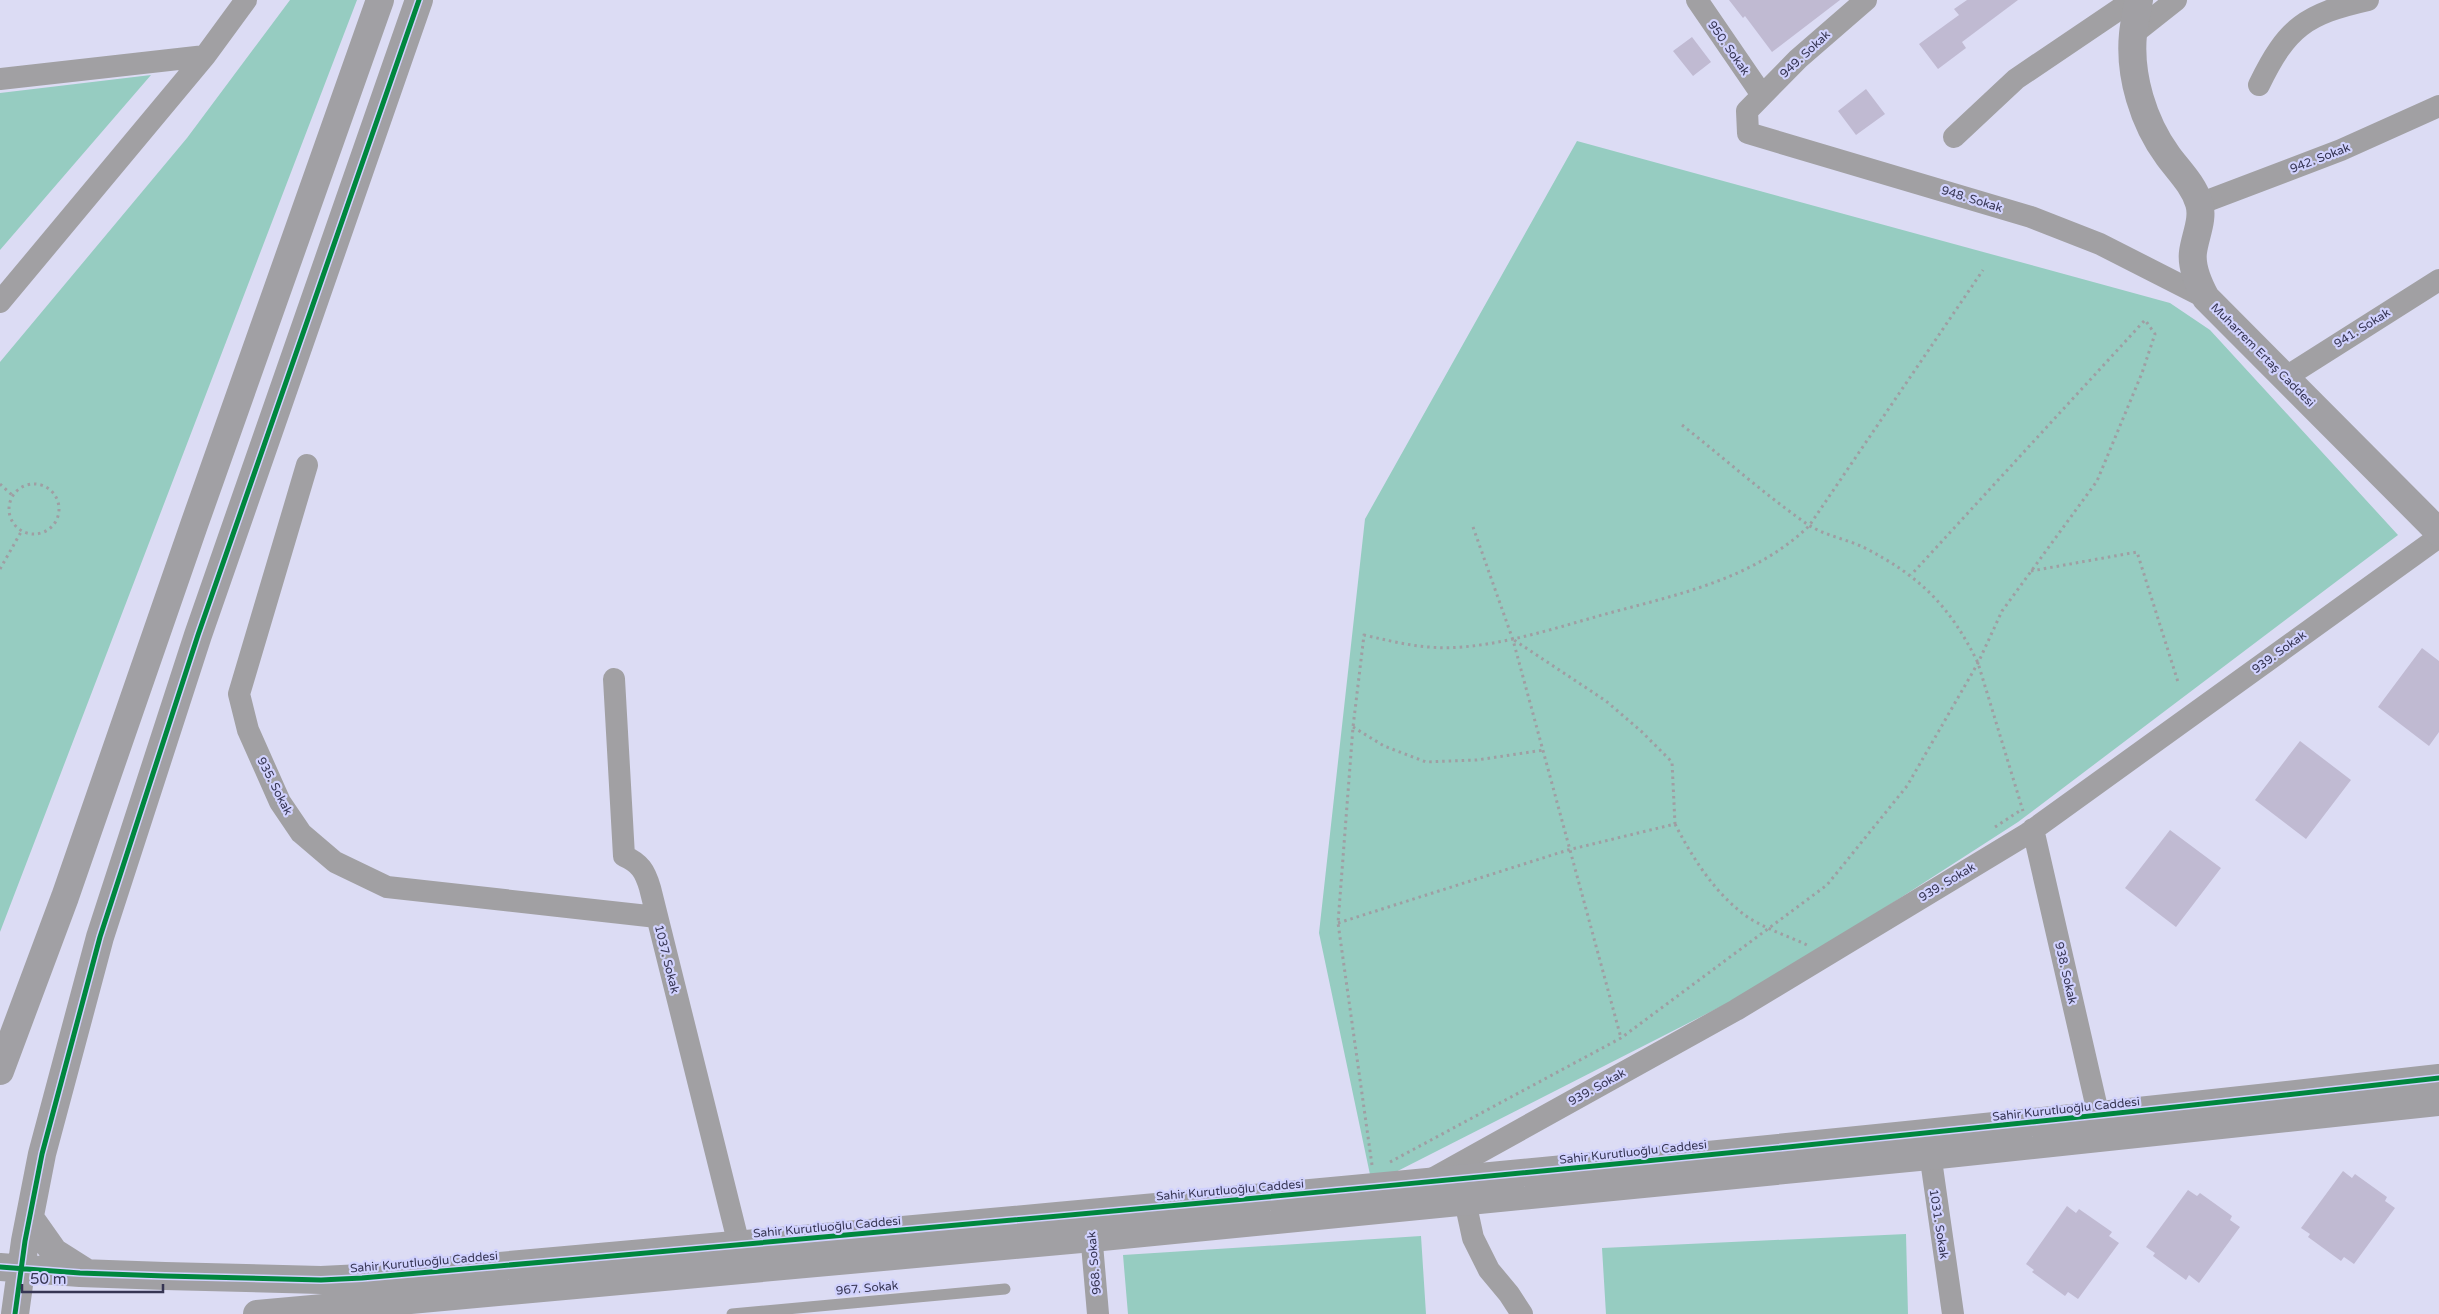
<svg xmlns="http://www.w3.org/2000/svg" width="2439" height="1314" font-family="'Varela Round',sans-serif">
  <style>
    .green { fill: #96ccc1 }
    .building { fill: #c0bad2 }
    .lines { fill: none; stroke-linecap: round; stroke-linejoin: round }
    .path { stroke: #9f9ea3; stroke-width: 3; stroke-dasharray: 2.5 4; stroke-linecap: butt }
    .lane { stroke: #a1a0a3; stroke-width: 11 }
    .street { stroke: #a1a0a3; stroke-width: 22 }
    .secondary { stroke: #a1a0a4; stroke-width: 28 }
    .cycleway-casing { stroke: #d1d2fe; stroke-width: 8 }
    .cycleway { stroke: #00873e; stroke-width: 5 }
    .labels { text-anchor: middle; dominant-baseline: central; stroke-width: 4.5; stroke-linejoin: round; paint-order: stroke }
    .street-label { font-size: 12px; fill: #363553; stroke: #d1d2fe }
  </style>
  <rect width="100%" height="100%" fill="#dcdcf4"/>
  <path class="green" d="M 290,0 L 357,0 L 0,932 L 0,362 L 187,138 Z
    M 151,75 L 0,250 L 0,93 Z
    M 1577,141 L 2170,303 L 2210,330 L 2398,535 L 2018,822 L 1773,980 L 1372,1184 L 1319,933 L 1365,519 Z
    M 1906,1234 L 1908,1314 L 1606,1314 L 1602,1248 Z
    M 1421,1236 L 1426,1314 L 1128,1314 L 1123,1255 Z"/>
  <path class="building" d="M 1729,0 L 1840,0 L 1772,52 L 1745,16 L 1743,18 Z
    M 1967,0 L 2018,0 L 1962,42 L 1966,48 L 1938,69 L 1919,44 L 1959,15 L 1954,9 Z
    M 1692,37 L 1711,62 L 1693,76 L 1673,51 Z
    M 1866,89 L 1885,114 L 1856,135 L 1838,111 Z
    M 2422,648 L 2439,661 L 2439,732 L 2429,746 L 2378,707 Z
    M 2300,741 L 2351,780 L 2306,839 L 2255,800 Z
    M 2170,830 L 2221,868 L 2176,927 L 2125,888 Z
    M 2343,1171 L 2352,1178 L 2355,1174 L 2387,1197 L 2385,1201 L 2395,1208 L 2354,1264 L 2344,1257 L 2341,1261 L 2308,1237 L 2310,1234 L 2301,1228 Z
    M 2188,1190 L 2197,1196 L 2200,1193 L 2232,1216 L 2230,1220 L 2240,1227 L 2199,1283 L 2189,1275 L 2186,1280 L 2153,1256 L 2155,1253 L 2146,1247 Z
    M 2067,1206 L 2076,1213 L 2079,1209 L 2112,1232 L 2109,1236 L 2119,1243 L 2078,1299 L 2068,1292 L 2065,1296 L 2032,1272 L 2034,1270 L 2026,1264 Z"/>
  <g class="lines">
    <path class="path" d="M 1682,425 C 1724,458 1764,494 1807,524 C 1823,535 1846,539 1863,547 C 1920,576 1950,606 1978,663 L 2023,811
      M9 509a25 25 0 1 1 50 0a25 25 0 1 1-50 0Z
      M 0,484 L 12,495
      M 1473,527 L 1513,640 L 1621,1038
      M 0,569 L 21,532
      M 2031,571 L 2137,552 L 2178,682
      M 1353,727 L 1384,746 L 1426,762 L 1477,760 L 1544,750
      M 1675,824 C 1692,857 1713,890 1742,913 C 1760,927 1786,935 1807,945
      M 1995,827 L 2021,810
      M 1338,923 L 1568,850 L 1675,824 L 1672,762 L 1642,732 L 1606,701 L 1514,640
      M 1390,1162 L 1621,1038 L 1827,885 L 1907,786 L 1978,663 L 2002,611 L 2097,481 L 2142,373 L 2155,334 L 2145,320 L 1911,575
      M 1372,1165 L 1338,923 L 1353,727 L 1364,635 C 1399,643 1426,650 1462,647 C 1510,643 1556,628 1602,615 C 1675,595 1753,580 1809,526 L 1983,270"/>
    <path class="lane" d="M 732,1314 L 1005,1289"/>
    <path class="street" d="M 1697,0 L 1762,95
      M 1866,0 L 1798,59 L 1747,111 L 1748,133 L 2031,217 L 2100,244 L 2206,298
      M 2133,34 L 2176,0
      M 0,79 L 205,56
      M 2259,85 C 2287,27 2306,14 2368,0
      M 1954,137 L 2016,79 L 2133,0
      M 2199,204 L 2341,150 L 2439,106
      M 0,302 L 205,56 L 246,0
      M 2286,377 L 2439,280
      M 307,465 L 239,694 L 248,730 L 280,802 L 301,833 L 335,862 L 387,887 L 657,917
      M 614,679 L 624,856 C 640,863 645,871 650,888 L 739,1245
      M 2033,829 L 2099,1117
      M 1928,1139 L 1953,1314
      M 1428,1181 L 1736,1010 L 2027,834 L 2439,537
      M 1465,1201 L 1473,1238 L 1489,1270 L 1509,1294 L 1522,1314
      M 1090,1221 L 1098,1314"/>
    <path class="secondary" d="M 2139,0 C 2137,11 2134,22 2133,34 C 2129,75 2143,122 2168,156 C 2179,171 2193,184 2199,203 C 2204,219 2195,236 2193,252 C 2191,267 2199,285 2206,298 L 2439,532
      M 0,1071 L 65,897 L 194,525 L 380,0
      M 30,1218 L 54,1252 L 84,1271
      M 0,1267 L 80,1273 L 165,1276 L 321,1280 L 362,1278 C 1055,1217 1748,1156 2439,1078
      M 15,1314 L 25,1241 L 42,1154 L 100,937 L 198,635 L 419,0
      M 257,1314 L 1092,1238 L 1929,1156 L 2439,1102"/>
    <defs>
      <path id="cycleway" d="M 0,1267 L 80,1273 L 165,1276 L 321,1280 L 362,1278 C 1055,1217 1748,1156 2439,1078
        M 15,1314 L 25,1241 L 42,1154 L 100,937 L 198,635 L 419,0"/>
    </defs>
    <use href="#cycleway" class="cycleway-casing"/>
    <use href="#cycleway" class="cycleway"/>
  </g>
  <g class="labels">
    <g class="street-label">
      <text transform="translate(1729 48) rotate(55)">950. Sokak</text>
      <text transform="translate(1805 54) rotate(-43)">949. Sokak</text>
      <text transform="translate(2320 158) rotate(-21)">942. Sokak</text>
      <text transform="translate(1972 199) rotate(17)">948. Sokak</text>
      <text transform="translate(2362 328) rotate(-32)">941. Sokak</text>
      <text transform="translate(2263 355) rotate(45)">Muharrem Ertaş Caddesi</text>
      <text transform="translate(2279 652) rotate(-36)">939. Sokak</text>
      <text transform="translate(275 786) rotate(63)">935. Sokak</text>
      <text transform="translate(1947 882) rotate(-31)">939. Sokak</text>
      <text transform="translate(667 959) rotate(76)">1037. Sokak</text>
      <text transform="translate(2066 973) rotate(77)">938. Sokak</text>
      <text transform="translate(1597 1087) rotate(-29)">939. Sokak</text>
      <text transform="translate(2066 1109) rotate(-6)">Sahir Kurutluoğlu Caddesi</text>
      <text transform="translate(1633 1152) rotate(-6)">Sahir Kurutluoğlu Caddesi</text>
      <text transform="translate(1230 1190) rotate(-5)">Sahir Kurutluoğlu Caddesi</text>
      <text transform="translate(1939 1224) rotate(81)">1031. Sokak</text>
      <text transform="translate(827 1227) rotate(-5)">Sahir Kurutluoğlu Caddesi</text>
      <text transform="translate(424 1262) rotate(-5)">Sahir Kurutluoğlu Caddesi</text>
      <text transform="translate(1094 1263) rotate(-95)">968. Sokak</text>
      <text transform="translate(867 1288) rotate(-5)">967. Sokak</text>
    </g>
  </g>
  <path d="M22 1284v8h141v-8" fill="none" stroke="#363553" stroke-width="2.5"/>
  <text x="30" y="1284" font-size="15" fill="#363553" stroke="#d1d2fe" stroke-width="4" paint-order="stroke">50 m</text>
</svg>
